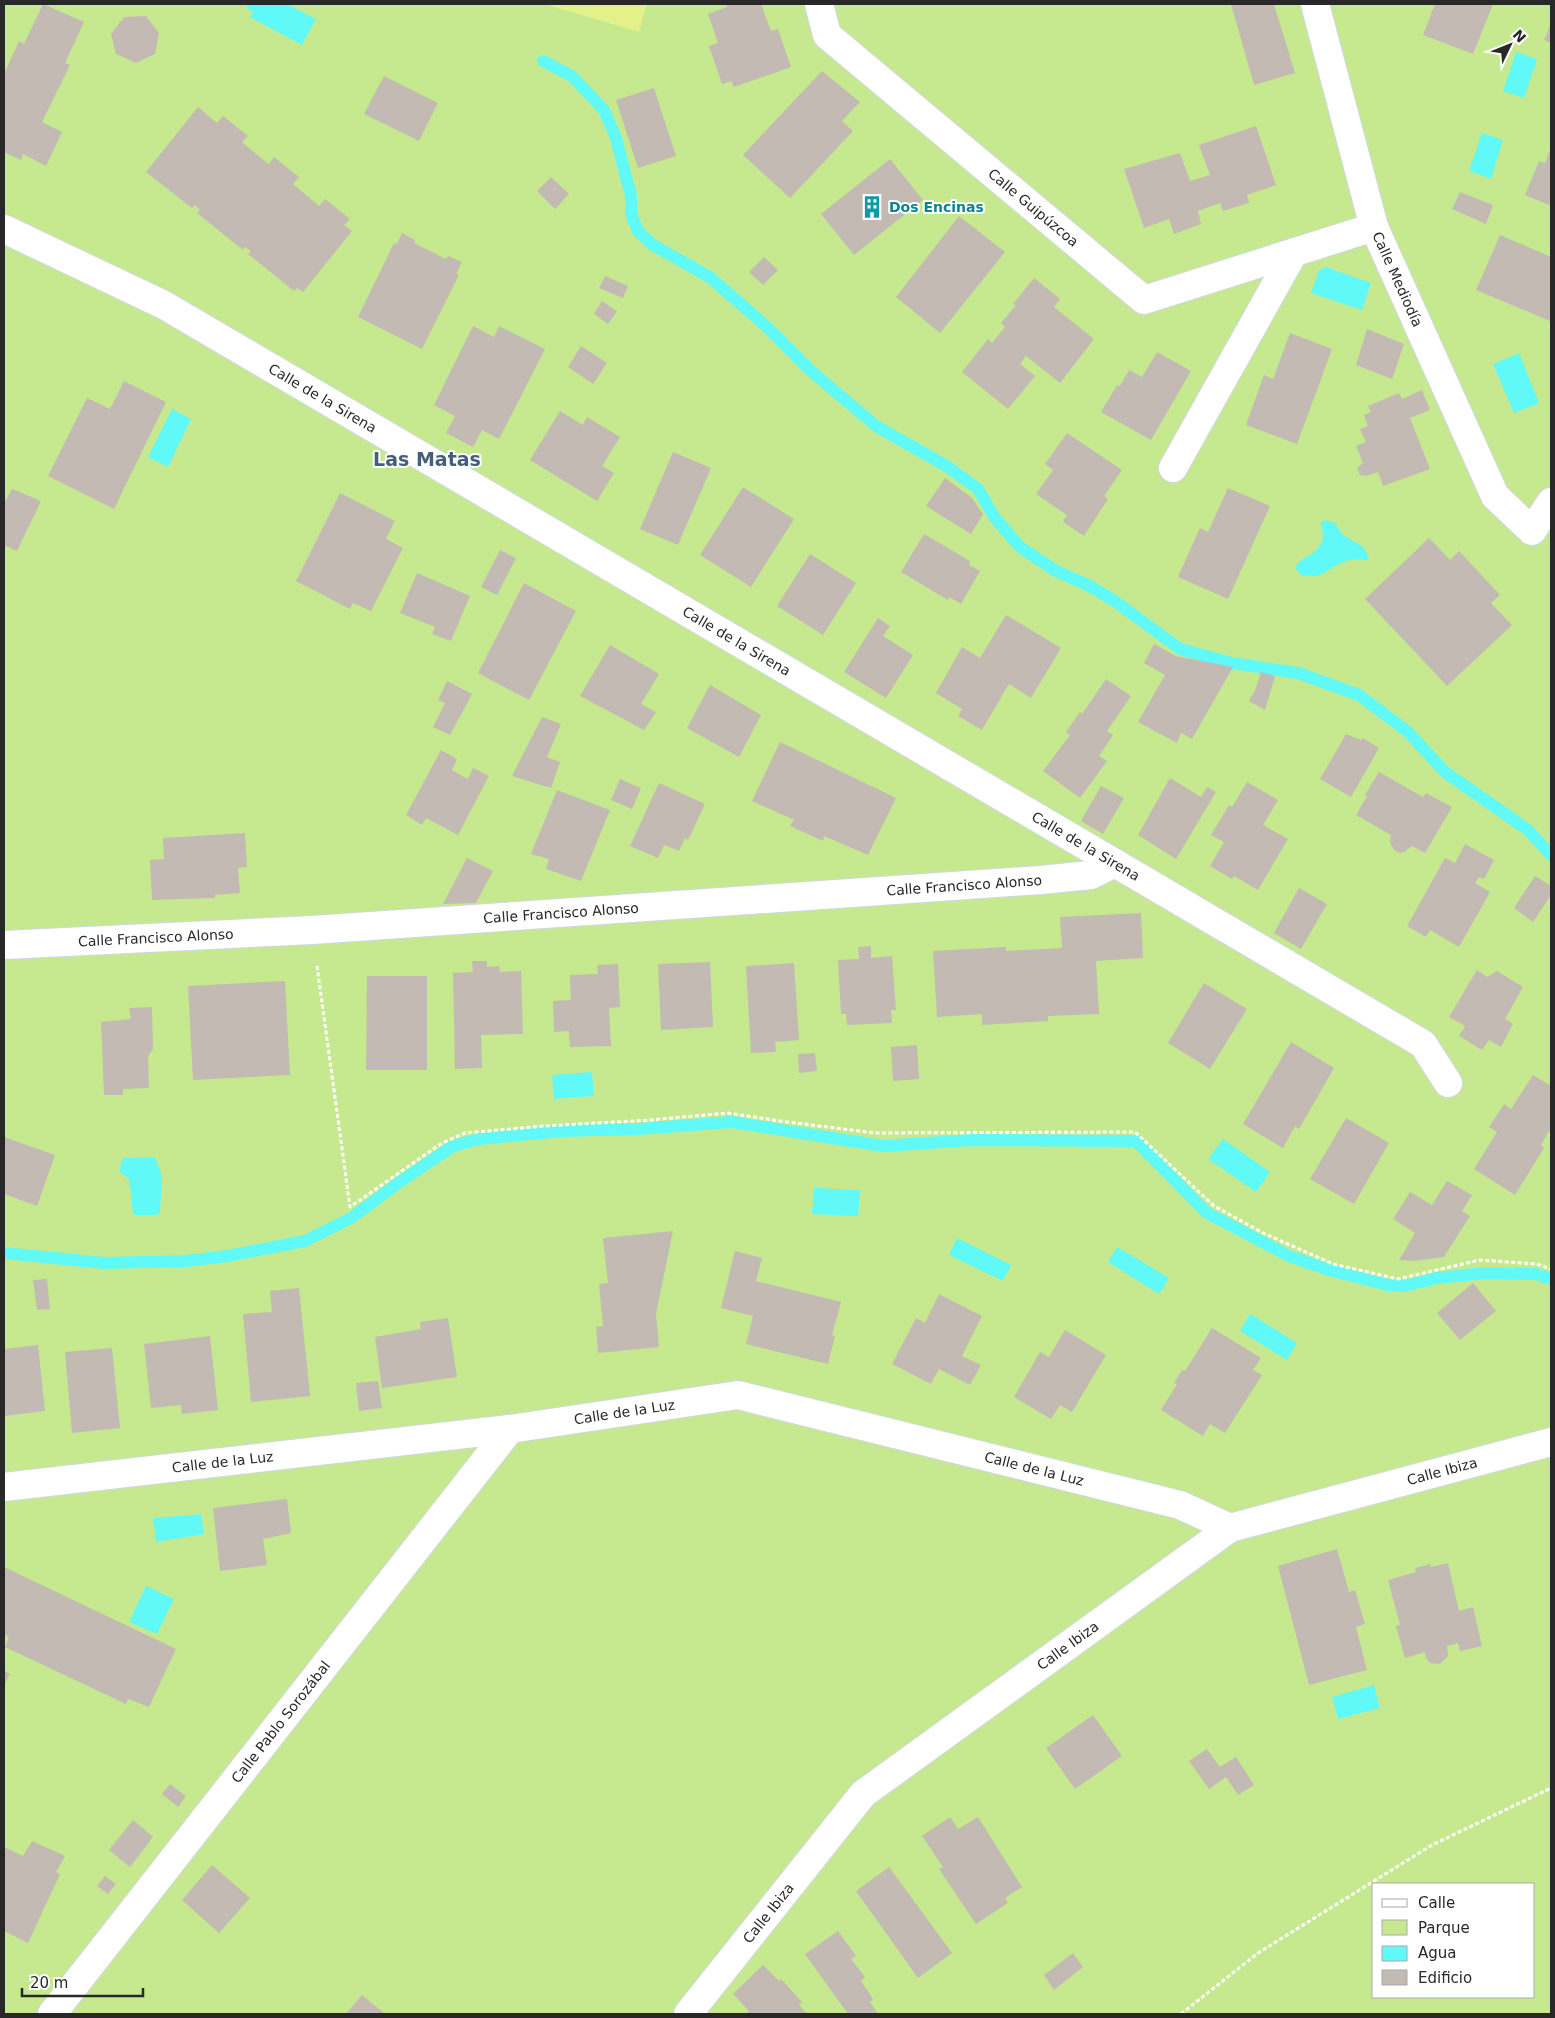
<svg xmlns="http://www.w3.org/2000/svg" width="1555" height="2018" font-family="'DejaVu Sans',sans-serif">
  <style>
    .green { fill: #c6e98f; fill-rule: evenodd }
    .pitch { fill: #e2f189 }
    .water { fill: #60f9f8 }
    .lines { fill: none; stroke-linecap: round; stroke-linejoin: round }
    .stream { stroke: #60f9f8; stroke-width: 12 }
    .building { fill: #c3bab4 }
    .minor-casing { stroke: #ced8e3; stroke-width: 30 }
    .path { stroke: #fff; stroke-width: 3; stroke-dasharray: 4 2.5; stroke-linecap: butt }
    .minor { stroke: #fff; stroke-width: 28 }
    .labels { text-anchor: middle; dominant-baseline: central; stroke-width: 4; stroke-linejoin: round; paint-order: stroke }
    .culture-label { font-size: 14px; font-weight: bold; fill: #0d838f; stroke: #fff; text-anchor: start }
    .street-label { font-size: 14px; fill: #282828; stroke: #fff }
    .district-label { font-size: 19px; font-weight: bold; fill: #455e7d; stroke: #fff }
  </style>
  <rect width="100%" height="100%" fill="#ecded8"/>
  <path class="green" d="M 4,4 L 1551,4 L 1551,2014 L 4,2014 ZM 1374,1884 L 1534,1884 L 1534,1997 L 1374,1997 Z"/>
  <path class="pitch" d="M 544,4 L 647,4 L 639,32 Z"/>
  <path class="water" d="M 246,4 L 287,4 L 316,19 L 302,45 L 250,17 L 253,12 L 249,10 Z
    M 1516,52 L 1537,59 L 1524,98 L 1503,91 Z
    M 1482,133 L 1503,140 L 1491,179 L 1469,171 Z
    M 1326,267 L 1371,283 L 1362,310 L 1311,293 L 1319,270 Z
    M 1519,353 L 1539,403 L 1514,413 L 1493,364 Z
    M 172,409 L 191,419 L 168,467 L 148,457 Z
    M 1326,520 L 1335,523 L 1343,535 L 1363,547 L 1369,557 L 1367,560 C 1345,557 1340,564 1322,574 C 1317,577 1308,575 1302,576 L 1295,568 C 1303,553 1322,556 1323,534 C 1323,530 1321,526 1321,522 Z
    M 592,1072 L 594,1096 L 554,1099 L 552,1075 Z
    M 1223,1139 L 1270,1172 L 1256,1192 L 1208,1159 Z
    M 155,1157 L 162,1176 L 160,1213 L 156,1215 L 136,1215 L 133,1213 L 129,1179 L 120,1172 L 121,1162 L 124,1158 Z
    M 814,1188 L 860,1190 L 858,1216 L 812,1214 Z
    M 957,1238 L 1011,1265 L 1003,1281 L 949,1255 Z
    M 1117,1247 L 1169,1278 L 1159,1294 L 1108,1262 Z
    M 1250,1314 L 1297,1343 L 1287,1360 L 1240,1331 Z
    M 201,1514 L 204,1534 L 156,1542 L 153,1518 Z
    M 146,1586 L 174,1599 L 157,1634 L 129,1622 Z
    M 1374,1685 L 1380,1708 L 1338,1719 L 1332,1697 Z"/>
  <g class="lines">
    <path class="stream" d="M 543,61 L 572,76 L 604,110 L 616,138 L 631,196 L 631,214 L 638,231 L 653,245 L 711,278 L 769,329 L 811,371 L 876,426 L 948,467 L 978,489 L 995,518 L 1020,547 L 1056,571 L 1088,585 L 1116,602 L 1180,649 L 1232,663 L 1298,673 L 1359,695 L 1408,732 L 1445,772 L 1528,830 L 1551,855
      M 4,1253 L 104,1263 L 186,1261 L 227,1256 L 305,1241 L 351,1218 L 401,1181 L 453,1146 L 479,1139 L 561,1131 L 639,1129 L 731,1122 L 883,1146 L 972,1140 L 1136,1141 L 1207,1213 L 1289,1256 L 1329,1270 L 1388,1285 L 1404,1286 L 1437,1278 L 1484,1273 L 1536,1274 L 1551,1279"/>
  </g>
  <path class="building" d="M 43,4 L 84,22 L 65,63 L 70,65 L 42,122 L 62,132 L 46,166 L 23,154 L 21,160 L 4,152 L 4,74 L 19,41 L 24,44 Z
    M 726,4 L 761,4 L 771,31 L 778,29 L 791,67 L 734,87 L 731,81 L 722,84 L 709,46 L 718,43 L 708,14 L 727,7 Z
    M 1231,4 L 1274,4 L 1295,73 L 1254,85 Z
    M 1435,4 L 1493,4 L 1473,54 L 1423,35 Z
    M 146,16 L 159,33 L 155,54 L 136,63 L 116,54 L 111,34 L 124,17 Z
    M 1551,23 L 1551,43 L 1544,40 Z
    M 822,71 L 860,102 L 842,121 L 853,131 L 790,198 L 743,155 Z
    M 384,76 L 438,103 L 419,141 L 364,114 Z
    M 654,88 L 676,156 L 638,168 L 616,100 Z
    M 198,107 L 217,123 L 223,116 L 248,136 L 242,142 L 250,149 L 269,164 L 274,157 L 299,177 L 293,184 L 319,206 L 325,199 L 350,219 L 344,225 L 352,231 L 303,292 L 297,288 L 294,291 L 248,254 L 251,251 L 245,247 L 243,250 L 197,213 L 200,210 L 195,205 L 192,208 L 146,172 Z
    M 1256,126 L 1276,185 L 1247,195 L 1249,203 L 1223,211 L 1220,203 L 1198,211 L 1201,224 L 1174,234 L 1169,219 L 1144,228 L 1124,169 L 1180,153 L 1190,181 L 1210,175 L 1199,145 Z
    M 1551,147 L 1551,206 L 1525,195 L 1539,161 L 1545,163 Z
    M 890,159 L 923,200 L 854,255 L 821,214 Z
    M 551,177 L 569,194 L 555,209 L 537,191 Z
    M 1460,192 L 1493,205 L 1486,224 L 1452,209 Z
    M 959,216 L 1005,252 L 940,333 L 896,297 Z
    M 402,233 L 415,240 L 414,243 L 446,259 L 448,256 L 462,262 L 456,274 L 459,275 L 422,349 L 358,317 L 394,243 L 397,244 Z
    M 1500,235 L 1551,257 L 1551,317 L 1550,321 L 1476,290 Z
    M 764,257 L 778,270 L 763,285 L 749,272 Z
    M 605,276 L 628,286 L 623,298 L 599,288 Z
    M 1034,278 L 1060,299 L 1054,307 L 1094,339 L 1060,383 L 1026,356 L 1020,364 L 1035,376 L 1008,409 L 962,372 L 988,339 L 992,343 L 1005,327 L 1001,323 L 1016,305 L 1013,304 Z
    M 602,301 L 617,311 L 608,324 L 594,314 Z
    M 473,326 L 494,337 L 499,326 L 545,349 L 499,439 L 482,430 L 473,447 L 446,433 L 455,416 L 434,405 Z
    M 1367,329 L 1404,344 L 1392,379 L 1356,365 Z
    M 1290,333 L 1332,349 L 1297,444 L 1246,425 L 1264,375 L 1273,379 Z
    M 581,346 L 607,363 L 593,384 L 568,367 Z
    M 1157,352 L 1191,371 L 1151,440 L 1101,412 L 1117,385 L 1120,386 L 1129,370 L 1142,377 Z
    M 124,381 L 166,402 L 114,509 L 48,476 L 87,398 L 110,409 Z
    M 1422,390 L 1430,410 L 1410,418 L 1430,469 L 1383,486 L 1378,472 L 1366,476 L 1360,475 L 1357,468 L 1363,463 L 1356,446 L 1366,442 L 1360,429 L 1368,426 L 1364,415 L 1371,412 L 1368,406 L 1399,393 L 1402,399 Z
    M 560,411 L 583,425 L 587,417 L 620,437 L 602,466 L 614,473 L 597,501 L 530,460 Z
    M 1067,433 L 1122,470 L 1104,496 L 1108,499 L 1084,536 L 1063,522 L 1067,515 L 1036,494 L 1053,470 L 1045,464 Z
    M 673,452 L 711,468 L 678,545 L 640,529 Z
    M 945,478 L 972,498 L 983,514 L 971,534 L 926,506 Z
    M 743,487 L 794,519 L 751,587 L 700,555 Z
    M 1228,488 L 1270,506 L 1228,599 L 1178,577 L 1200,528 L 1208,532 Z
    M 12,489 L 41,501 L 17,551 L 4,545 L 4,501 L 5,502 Z
    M 340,493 L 395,521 L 386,539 L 403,548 L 371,611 L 353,603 L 350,609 L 296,581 Z
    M 924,534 L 970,561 L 969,565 L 980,571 L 961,604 L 949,597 L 948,600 L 901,572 Z
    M 1429,538 L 1450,560 L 1459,551 L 1500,595 L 1491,603 L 1512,625 L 1447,686 L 1365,599 Z
    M 500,550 L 516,558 L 497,595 L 481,587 Z
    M 810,554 L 856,583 L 823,635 L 777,606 Z
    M 417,573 L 470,596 L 451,641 L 432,634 L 435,627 L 400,613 Z
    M 524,583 L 576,611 L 529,700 L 478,673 Z
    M 1006,615 L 1061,648 L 1031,698 L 1009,684 L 982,730 L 958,716 L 962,709 L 936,693 L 962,647 L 980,658 Z
    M 878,618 L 890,626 L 883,636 L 913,655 L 886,698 L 844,672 Z
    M 1154,644 L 1176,656 L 1233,667 L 1192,739 L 1181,733 L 1177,743 L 1138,722 L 1165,675 L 1144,663 Z
    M 610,645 L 659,674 L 641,704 L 656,712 L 644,730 L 580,696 Z
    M 1261,672 L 1275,676 L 1265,710 L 1249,701 L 1256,688 Z
    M 1106,679 L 1131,696 L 1107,731 L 1113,735 L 1099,756 L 1107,761 L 1080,798 L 1043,771 L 1070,735 L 1066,732 L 1080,712 L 1082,714 Z
    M 447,681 L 472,694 L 450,735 L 433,727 L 445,703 L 438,700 Z
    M 710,685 L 761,715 L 739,757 L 687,728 Z
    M 542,717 L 561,724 L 547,757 L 560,762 L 551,788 L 512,776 Z
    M 1346,734 L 1361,740 L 1363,738 L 1379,748 L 1351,797 L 1320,779 Z
    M 780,742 L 896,798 L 868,855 L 824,836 L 823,841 L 790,826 L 794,820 L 752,801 Z
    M 441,750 L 457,759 L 452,770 L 468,779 L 473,768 L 489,776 L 458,835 L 426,818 L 422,825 L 406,815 Z
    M 1379,772 L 1423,797 L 1426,793 L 1452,807 L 1425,853 L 1412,846 L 1404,852 L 1400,853 L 1394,850 L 1390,843 L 1391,835 L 1356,815 L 1367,796 L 1365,795 Z
    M 1170,778 L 1201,797 L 1207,787 L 1216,792 L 1176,859 L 1138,835 Z
    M 620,779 L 641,788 L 632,809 L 611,800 Z
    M 1247,782 L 1278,800 L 1263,825 L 1288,839 L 1258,890 L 1234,876 L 1232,879 L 1210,866 L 1224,842 L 1211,835 L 1229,805 L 1232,807 Z
    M 659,783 L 705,804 L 688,840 L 685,838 L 679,851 L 664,845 L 658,858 L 630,846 Z
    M 1101,786 L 1124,798 L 1103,834 L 1081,821 Z
    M 557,790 L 610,810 L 581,881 L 546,869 L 549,859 L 531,854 Z
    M 245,833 L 247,867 L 238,868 L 240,893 L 215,895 L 215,898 L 152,900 L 150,860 L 164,859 L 163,838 Z
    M 1465,844 L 1494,860 L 1484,879 L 1479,877 L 1475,883 L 1490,892 L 1459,947 L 1430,930 L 1426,937 L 1407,926 L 1445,858 L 1455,863 Z
    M 467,858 L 493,871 L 476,903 L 443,904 Z
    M 1535,876 L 1551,886 L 1551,895 L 1533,922 L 1514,908 Z
    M 1299,888 L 1327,904 L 1301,949 L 1274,933 Z
    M 1141,913 L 1143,958 L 1096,961 L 1099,1014 L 1048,1016 L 1048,1021 L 982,1025 L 982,1014 L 937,1017 L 933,951 L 1006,947 L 1006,951 L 1062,948 L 1060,917 Z
    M 871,946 L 871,958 L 892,956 L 896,1010 L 891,1010 L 892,1023 L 847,1025 L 846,1014 L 841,1014 L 838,960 L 859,959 L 858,947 Z
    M 472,961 L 487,961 L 487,967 L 499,966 L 500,972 L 521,971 L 523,1034 L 481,1035 L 482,1068 L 455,1069 L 453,973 L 473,972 Z
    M 710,962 L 713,1027 L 661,1030 L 658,964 Z
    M 794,963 L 799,1040 L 775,1042 L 776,1052 L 751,1053 L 746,966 Z
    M 618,964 L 620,1007 L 609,1008 L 611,1046 L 570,1047 L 569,1031 L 554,1032 L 553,1001 L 571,1000 L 570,975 L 598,974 L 597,965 Z
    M 1477,970 L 1487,977 L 1497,971 L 1523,987 L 1505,1019 L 1513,1024 L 1501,1047 L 1489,1040 L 1482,1050 L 1459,1036 L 1465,1026 L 1449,1017 Z
    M 367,976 L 427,976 L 427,1070 L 366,1070 Z
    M 285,981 L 290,1075 L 193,1080 L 188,986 Z
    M 1204,983 L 1247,1009 L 1210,1069 L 1168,1043 Z
    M 152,1007 L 153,1049 L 148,1056 L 149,1088 L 123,1089 L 123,1095 L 104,1095 L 101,1022 L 131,1019 L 129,1008 Z
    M 1291,1042 L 1334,1068 L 1299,1129 L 1295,1126 L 1283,1148 L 1243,1124 Z
    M 917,1045 L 919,1079 L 893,1081 L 891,1047 Z
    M 815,1053 L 817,1071 L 799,1073 L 798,1054 Z
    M 1533,1075 L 1551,1086 L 1551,1132 L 1549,1131 L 1541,1145 L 1544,1148 L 1515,1195 L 1474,1169 L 1497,1132 L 1489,1127 L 1504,1104 L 1511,1109 Z
    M 1346,1118 L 1389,1143 L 1354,1204 L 1310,1179 Z
    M 4,1137 L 55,1155 L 37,1206 L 4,1194 Z
    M 1447,1181 L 1472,1195 L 1462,1211 L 1470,1216 L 1444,1257 L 1414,1261 L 1399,1260 L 1415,1233 L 1393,1219 L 1410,1192 L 1432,1205 Z
    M 673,1231 L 656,1314 L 659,1347 L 598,1353 L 596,1327 L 603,1326 L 599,1284 L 608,1283 L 603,1238 Z
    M 735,1251 L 762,1258 L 756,1281 L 841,1302 L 832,1335 L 835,1336 L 828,1364 L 746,1344 L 753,1316 L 721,1308 Z
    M 47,1279 L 50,1309 L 37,1310 L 33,1280 Z
    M 1473,1283 L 1496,1311 L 1460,1340 L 1437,1313 Z
    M 299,1288 L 310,1396 L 251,1402 L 243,1314 L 272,1312 L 270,1291 Z
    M 939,1294 L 982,1316 L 962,1356 L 981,1365 L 970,1385 L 939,1369 L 931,1384 L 892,1364 L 916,1318 L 925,1323 Z
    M 448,1318 L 457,1377 L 382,1388 L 375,1337 L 421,1329 L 420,1322 Z
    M 1212,1328 L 1261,1358 L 1253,1370 L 1262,1375 L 1225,1433 L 1210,1424 L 1203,1436 L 1161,1410 L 1177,1384 L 1174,1383 L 1182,1370 L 1185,1371 Z
    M 1065,1330 L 1106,1355 L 1072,1412 L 1060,1405 L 1051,1419 L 1014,1397 L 1040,1352 L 1049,1357 Z
    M 210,1336 L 218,1410 L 182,1414 L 181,1405 L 151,1408 L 144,1344 Z
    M 38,1345 L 45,1411 L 4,1416 L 4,1349 Z
    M 112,1348 L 120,1428 L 72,1433 L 65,1352 Z
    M 378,1381 L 382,1408 L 359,1411 L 356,1383 Z
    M 287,1499 L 291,1533 L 263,1539 L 267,1565 L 220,1571 L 213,1508 Z
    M 1337,1549 L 1349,1592 L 1355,1590 L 1365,1624 L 1356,1627 L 1367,1670 L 1309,1685 L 1278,1566 Z
    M 1448,1563 L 1459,1611 L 1473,1607 L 1482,1646 L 1460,1651 L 1458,1643 L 1447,1646 L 1448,1656 L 1440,1664 L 1430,1663 L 1426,1658 L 1425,1652 L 1405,1658 L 1396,1626 L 1400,1625 L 1388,1580 L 1416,1572 L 1415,1568 L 1430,1564 L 1431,1567 Z
    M 4,1567 L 176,1649 L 149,1707 L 128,1699 L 126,1704 L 5,1647 L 9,1637 L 4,1634 Z
    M 4,1670 L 10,1674 L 4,1685 Z
    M 1093,1715 L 1122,1756 L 1075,1789 L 1046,1748 Z
    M 1207,1749 L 1220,1767 L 1236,1757 L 1254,1785 L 1238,1795 L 1226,1777 L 1209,1789 L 1189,1761 Z
    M 170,1784 L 186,1796 L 178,1807 L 162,1794 Z
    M 950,1817 L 958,1829 L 978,1817 L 1022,1887 L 1005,1898 L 1008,1903 L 976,1924 L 939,1869 L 943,1867 L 922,1836 Z
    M 133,1820 L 153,1837 L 130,1867 L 109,1850 Z
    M 32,1841 L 65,1856 L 56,1872 L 60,1874 L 28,1943 L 4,1931 L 4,1847 L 23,1856 Z
    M 212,1865 L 250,1898 L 219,1933 L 182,1900 Z
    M 889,1867 L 952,1953 L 918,1978 L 856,1891 Z
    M 105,1876 L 116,1884 L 108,1894 L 97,1886 Z
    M 838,1931 L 856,1956 L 851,1959 L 865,1977 L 861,1981 L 873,1999 L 870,2002 L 878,2014 L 848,2014 L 805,1954 Z
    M 1073,1953 L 1083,1967 L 1054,1990 L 1044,1975 Z
    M 763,1965 L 779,1981 L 781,1979 L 802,2002 L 799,2005 L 807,2014 L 745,2014 L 749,2011 L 733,1994 Z
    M 362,1995 L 385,2014 L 346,2014 Z"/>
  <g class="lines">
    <defs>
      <g id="minor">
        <path id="s1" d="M 819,4 L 827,35 L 1144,300 L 1374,227"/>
        <path id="s2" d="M 1315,4 L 1374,227 L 1495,496 L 1532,531 L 1551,502"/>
        <path id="s3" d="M 4,229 L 164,305 L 1423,1044 L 1448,1083"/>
        <path d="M 1173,468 L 1294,252"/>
        <path id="s4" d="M 4,945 L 312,930 L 1041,880 L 1091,875 L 1115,863"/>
        <path id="s5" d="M 4,1487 L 510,1429 L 738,1395 L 1180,1505 L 1230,1528"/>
        <path id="s6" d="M 52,2014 L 510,1429"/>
        <path id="s7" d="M 688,2014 L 863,1794 L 1230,1528 L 1551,1442"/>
      </g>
    </defs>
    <use href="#minor" class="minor-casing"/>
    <path class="path" d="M 317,966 L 350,1207 L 442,1143 L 465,1133 L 544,1126 L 650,1120 L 728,1113 L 780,1121 L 875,1133 L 1135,1132 L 1214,1206 L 1263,1233 L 1333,1264 L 1398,1279 L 1480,1260 L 1537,1264 L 1551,1269
      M 1181,2014 L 1258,1953 L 1432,1845 L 1551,1788"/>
    <use href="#minor" class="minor"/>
  </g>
  <defs>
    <symbol id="building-bare" viewBox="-9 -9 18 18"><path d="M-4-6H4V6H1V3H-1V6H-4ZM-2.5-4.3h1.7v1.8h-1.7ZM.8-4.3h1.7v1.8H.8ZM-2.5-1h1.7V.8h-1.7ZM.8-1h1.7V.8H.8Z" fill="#0f9aa8" stroke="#fff" stroke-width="2.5" paint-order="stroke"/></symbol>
  </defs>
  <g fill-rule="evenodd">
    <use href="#building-bare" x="856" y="191" width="32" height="32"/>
  </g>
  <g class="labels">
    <g class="culture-label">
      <text x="889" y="207">Dos Encinas</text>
    </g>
    <g class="street-label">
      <text stroke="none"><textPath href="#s1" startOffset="301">Calle Guipúzcoa</textPath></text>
      <text stroke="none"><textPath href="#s2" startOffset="288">Calle Mediodía</textPath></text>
      <text stroke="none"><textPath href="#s3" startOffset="361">Calle de la Sirena</textPath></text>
      <text stroke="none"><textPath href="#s3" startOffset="841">Calle de la Sirena</textPath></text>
      <text stroke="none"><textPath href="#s3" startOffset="1246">Calle de la Sirena</textPath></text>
      <text stroke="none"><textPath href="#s4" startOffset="962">Calle Francisco Alonso</textPath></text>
      <text stroke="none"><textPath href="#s4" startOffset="558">Calle Francisco Alonso</textPath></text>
      <text stroke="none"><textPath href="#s4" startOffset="152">Calle Francisco Alonso</textPath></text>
      <text stroke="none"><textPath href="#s5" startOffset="625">Calle de la Luz</textPath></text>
      <text stroke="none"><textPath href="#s5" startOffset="220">Calle de la Luz</textPath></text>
      <text stroke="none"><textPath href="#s5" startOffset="1045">Calle de la Luz</textPath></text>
      <text stroke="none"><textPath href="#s7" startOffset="954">Calle Ibiza</textPath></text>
      <text stroke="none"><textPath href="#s7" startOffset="534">Calle Ibiza</textPath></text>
      <text stroke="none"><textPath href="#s6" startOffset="371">Calle Pablo Sorozábal</textPath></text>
      <text stroke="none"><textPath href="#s7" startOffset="129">Calle Ibiza</textPath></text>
    </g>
    <g class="district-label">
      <text x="427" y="459">Las Matas</text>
    </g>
  </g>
  <rect width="1555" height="2018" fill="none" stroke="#282828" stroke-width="10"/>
  <rect x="1372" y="1883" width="162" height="115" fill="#ffffff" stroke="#a9a9a9"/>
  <rect x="1382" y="1899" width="25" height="8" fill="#ffffff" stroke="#a9a9a9"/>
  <text x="1418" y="1908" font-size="15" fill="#282828">Calle</text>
  <rect x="1382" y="1920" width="25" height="15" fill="#c6e98f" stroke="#a9a9a9"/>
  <text x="1418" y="1933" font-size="15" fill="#282828">Parque</text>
  <rect x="1382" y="1946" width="25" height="15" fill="#60f9f8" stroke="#a9a9a9"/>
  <text x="1418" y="1958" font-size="15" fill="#282828">Agua</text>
  <rect x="1382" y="1970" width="25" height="15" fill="#c3bab4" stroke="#a9a9a9"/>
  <text x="1418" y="1983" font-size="15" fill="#282828">Edificio</text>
  <g transform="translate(1510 45) rotate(47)" stroke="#ffffff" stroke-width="4" paint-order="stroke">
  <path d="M0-4L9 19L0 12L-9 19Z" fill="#282828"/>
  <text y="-8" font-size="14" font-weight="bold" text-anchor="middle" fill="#282828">N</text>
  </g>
  <path d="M22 1988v8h121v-8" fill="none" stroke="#282828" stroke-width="2.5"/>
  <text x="30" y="1988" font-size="15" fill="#282828" stroke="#ffffff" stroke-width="4" paint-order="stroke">20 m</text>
</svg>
